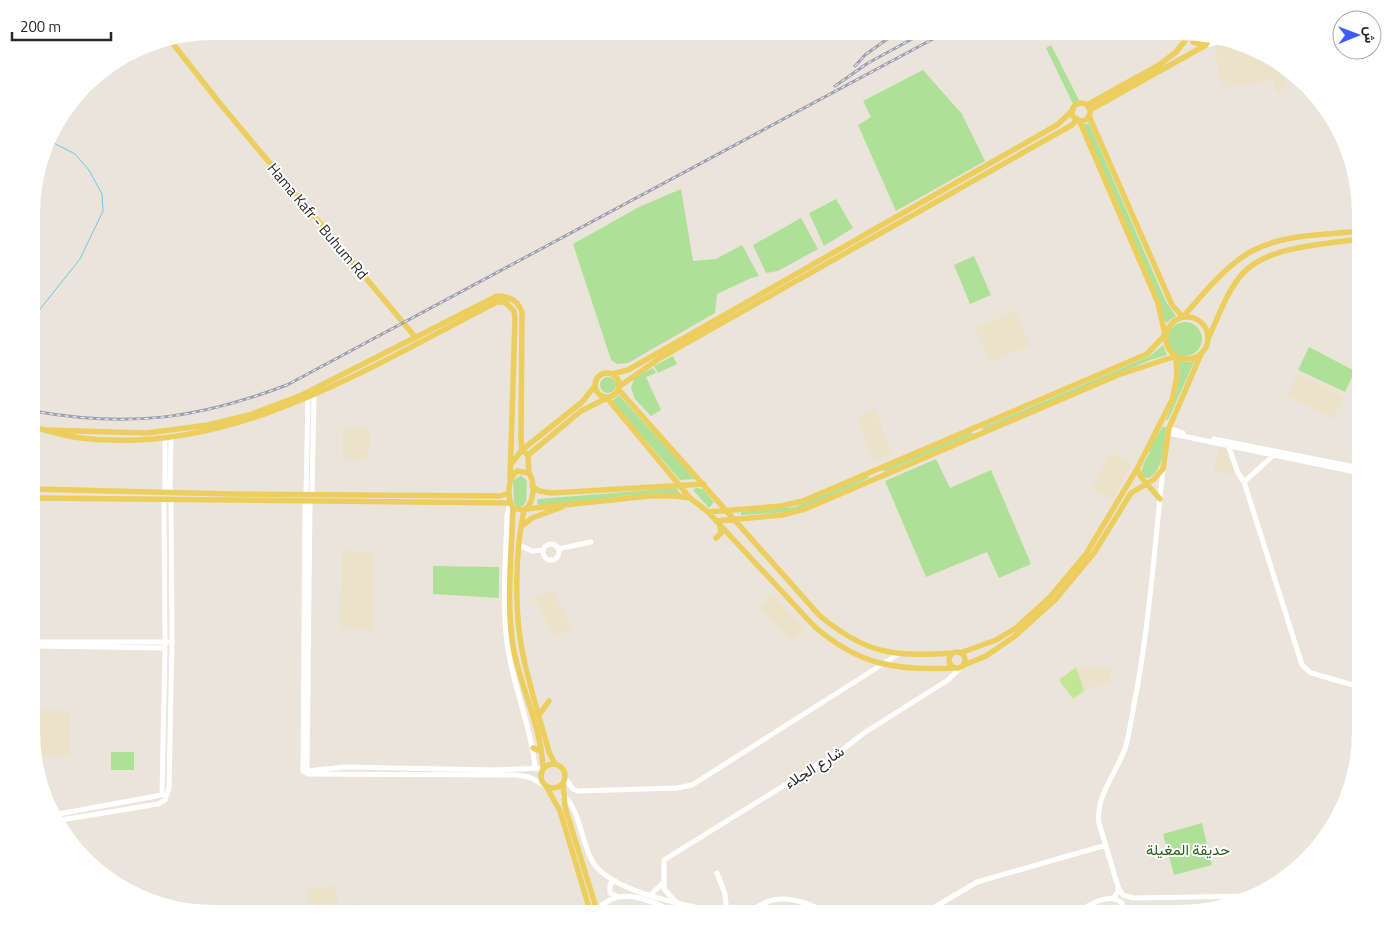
<svg xmlns="http://www.w3.org/2000/svg" width="1392" height="945" font-family="'Titillium Web',Vazirmatn,sans-serif">
  <style>
    .education { fill: #ece2ca }
    .green { fill: #afe098 }
    .pitch { fill: #c2e794 }
    .lines { fill: none; stroke-linecap: round; stroke-linejoin: round }
    .stream { stroke: #6fc7eb; stroke-width: 1 }
    .secondary { stroke: #fff; stroke-width: 5 }
    .primary { stroke: #ecce5e; stroke-width: 5.5 }
    .rail-casing { stroke: #9ea0b2; stroke-width: 3 }
    .rail { stroke: #fff; stroke-width: 1; stroke-dasharray: 4; stroke-linecap: butt }
    .labels { text-anchor: middle; dominant-baseline: central; stroke-width: 4; stroke-linejoin: round; paint-order: stroke }
    .street-label { font-size: 15px; fill: #282828; stroke: #fff }
    .park-label { font-size: 15px; fill: #29631b; stroke: #fff }
  </style>
  <rect width="100%" height="100%" fill="#ebe4da"/>
  <path class="education" d="M 1238,41 L 1281,64 L 1285,86 L 1283,90 L 1276,92 L 1274,80 L 1222,88 L 1214,45 Z
    M 1015,311 L 1030,345 L 990,362 L 975,328 Z
    M 1298,373 L 1344,396 L 1333,419 L 1287,396 Z
    M 875,409 L 892,454 L 874,461 L 857,416 Z
    M 343,428 L 370,428 L 369,453 L 365,459 L 343,459 Z
    M 1218,448 L 1226,449 L 1235,475 L 1214,471 Z
    M 1110,452 L 1132,464 L 1112,500 L 1092,489 Z
    M 342,550 L 373,553 L 372,630 L 340,629 Z
    M 552,590 L 572,629 L 554,636 L 535,600 Z
    M 773,594 L 805,630 L 791,641 L 759,607 Z
    M 1081,668 L 1110,668 L 1110,683 L 1096,685 L 1084,691 L 1077,670 Z
    M 33,709 L 70,711 L 69,755 L 33,755 Z
    M 336,886 L 338,905 L 354,904 L 355,913 L 308,913 L 307,889 Z"/>
  <path class="green" d="M 1051,45 L 1079,100 L 1073,104 L 1046,48 Z
    M 923,70 L 962,114 L 985,161 L 896,211 L 858,125 L 871,117 L 863,101 Z
    M 1089,123 L 1166,302 L 1176,316 L 1166,323 L 1136,246 L 1083,125 Z
    M 681,189 L 693,261 L 716,259 L 742,245 L 759,276 L 751,278 L 717,294 L 715,313 L 628,363 L 617,364 L 611,360 L 573,244 L 639,207 Z
    M 836,199 L 853,228 L 824,246 L 809,213 Z
    M 801,218 L 818,249 L 778,271 L 766,273 L 753,245 Z
    M 974,256 L 991,295 L 970,304 L 954,265 Z
    M1168 339a17 17 0 1 1 34 0a17 17 0 1 1-34 0Z
    M 1163,345 L 1167,355 L 1150,360 L 983,430 L 982,428 L 1150,356 Z
    M 1309,347 L 1355,371 L 1345,392 L 1298,370 Z
    M 673,356 L 677,364 L 658,373 L 654,366 Z
    M 1195,360 L 1168,420 L 1166,420 C 1175,399 1181,384 1179,361 L 1191,362 Z
    M 653,368 L 656,373 L 646,377 L 661,410 L 651,416 L 635,399 L 631,388 L 635,377 Z
    M600 385a8 8 0 1 1 16 0a8 8 0 1 1-16 0Z
    M 619,395 L 695,479 L 680,480 L 612,401 Z
    M 1163,426 L 1166,428 C 1164,444 1164,470 1149,478 L 1144,477 L 1141,473 L 1144,463 L 1150,452 L 1148,451 Z
    M 972,432 L 973,434 L 884,472 L 883,469 Z
    M 936,459 L 950,488 L 991,470 L 1031,564 L 999,578 L 987,552 L 926,577 L 885,481 Z
    M 521,475 L 527,481 L 526,501 L 523,506 L 517,507 L 514,503 L 513,481 Z
    M 868,476 L 869,478 L 803,508 L 787,512 L 741,515 L 741,512 L 795,507 Z
    M 676,488 L 681,494 L 633,495 L 538,506 L 537,502 L 538,499 Z
    M 696,488 L 703,489 L 714,502 L 709,508 L 693,490 Z
    M 433,566 L 499,567 L 499,598 L 433,594 Z
    M 111,752 L 134,752 L 134,770 L 111,770 Z
    M 1202,823 L 1212,865 L 1174,875 L 1163,834 Z"/>
  <path class="pitch" d="M 1076,667 L 1084,691 L 1073,699 L 1059,680 Z"/>
  <g class="lines">
    <path class="stream" d="M 33,318 L 80,259 L 103,211 L 102,194 L 89,170 L 75,154 L 48,140"/>
    <path class="secondary" d="M 1206,45 L 1229,39
      M 1169,428 L 1183,433
      M 1168,433 L 1360,473
      M 1214,439 L 1360,468
      M 1228,445 L 1238,473 L 1244,482 L 1302,665 L 1311,673 L 1360,687
      M 1244,482 L 1275,454
      M 165,492 L 165,437
      M 170,492 L 171,437
      M 306,494 L 308,397
      M 312,494 L 314,394
      M 164,500 L 165,645
      M 171,500 L 172,642
      M 305,502 L 303,771 L 308,774 L 516,775 L 529,777 L 546,786
      M 310,502 L 307,771 L 345,767 L 495,770 L 543,768
      M 510,503 L 507,515 C 506,559 501,605 508,649 C 514,689 531,726 535,767
      M543 552a8 8 0 1 1 16 0a8 8 0 1 1-16 0Z
      M 519,545 L 532,551 L 543,550
      M 558,549 L 591,542
      M 33,642 L 172,642 L 169,788 L 165,800 L 158,804 L 55,821
      M 33,646 L 165,648 L 162,795 L 53,815
      M 565,778 L 573,789 L 578,791 L 677,788 L 692,785 L 897,655
      M 563,796 C 579,804 582,847 594,864 C 615,892 680,904 713,911
      M 717,873 L 725,894 L 727,914
      M 615,881 L 610,884 L 610,893 L 617,896
      M 1118,888 L 1123,895 L 1133,898 L 1254,896
      M 650,895 L 662,884
      M 1113,899 L 1119,890 L 1099,823 C 1095,794 1119,771 1126,745 C 1131,727 1133,707 1137,689 C 1150,616 1155,542 1163,469
      M 678,904 L 664,889 L 664,860 L 846,747 L 864,733 L 948,680 L 960,668
      M 597,910 C 620,883 653,902 680,914
      M 706,914 L 713,911 L 719,914
      M 745,914 C 754,909 763,902 773,900 C 791,896 815,906 830,914
      M 923,914 L 977,882 L 1106,845
      M 1075,914 C 1087,906 1109,891 1122,903 L 1124,914"/>
    <path class="primary" d="M 1192,32 L 1193,42 L 1204,45
      M 170,40 L 222,106 L 416,338
      M1072 112a9 9 0 1 1 18 0a9 9 0 1 1-18 0Z
      M 1087,105 L 1159,65 L 1176,52 L 1192,32
      M 1090,110 L 1206,45 L 1211,36
      M 1089,116 L 1172,305 L 1183,317 C 1203,294 1225,266 1252,251 C 1283,234 1326,235 1360,231
      M1166 338a21 21 0 1 1 42 0a21 21 0 1 1-42 0Z
      M 1208,339 C 1218,318 1227,290 1244,272 C 1269,246 1326,244 1360,239
      M595 385a12 12 0 1 1 24 0a12 12 0 1 1-24 0Z
      M 612,374 L 628,370 L 1057,125 L 1073,110
      M 620,386 L 660,358 L 1072,125 L 1077,119
      M 619,390 L 819,615 C 865,654 894,657 953,653
      M 33,427 C 49,431 64,436 81,438 C 233,456 367,368 497,302 L 505,302 L 514,311 L 515,319 L 510,479
      M 47,430 L 147,433 L 208,425 L 249,415 L 302,395 L 497,296 C 509,296 518,300 522,312 L 521,440 L 522,450 L 528,455
      M 511,464 L 522,450 L 582,402 L 595,386
      M 1137,469 L 1141,477 L 1160,499
      M 517,471 L 529,473 C 535,483 535,503 524,510 L 513,508 C 507,497 507,479 517,471 Z
      M 529,473 L 528,455 L 533,451 L 581,411 L 607,398 L 690,498
      M 532,486 L 539,491 L 552,493 L 704,484
      M 33,489 L 231,494 L 500,496 L 509,493
      M 33,498 L 510,503
      M 513,508 C 512,553 506,601 513,646 C 520,687 541,725 543,768
      M 526,509 L 650,496 L 676,496 L 690,498 L 708,512 L 814,626 C 858,665 897,671 954,668
      M 524,510 C 515,552 514,613 523,655 C 530,688 540,720 549,752 L 555,764
      M 708,512 L 781,506 L 803,501 L 1133,360 L 1147,354 L 1165,335 L 1158,303 L 1079,120
      M 716,521 L 782,515 L 805,509 L 1118,375 L 1176,356 L 1177,376 L 1172,400 L 1137,469 L 1086,554 L 1050,597 L 1016,628 L 996,640 L 960,653
      M 522,526 L 532,518 L 562,507
      M 716,538 L 721,533 L 720,527
      M949 660a8 8 0 1 1 16 0a8 8 0 1 1-16 0Z
      M 964,665 L 986,656 L 1015,636 L 1055,600 L 1094,553 L 1131,493 L 1153,480 L 1163,469 L 1169,428 L 1202,352
      M 539,715 L 549,701
      M 533,748 L 537,750 L 541,747
      M541 776a12 12 0 1 1 24 0a12 12 0 1 1-24 0Z
      M 563,783 L 565,807 L 598,914
      M 546,786 L 560,811 L 591,914"/>
    <defs>
      <path id="rail" d="M 855,66 L 865,55 L 897,32
        M 835,86 L 868,63 L 925,32
        M 33,411 C 129,428 197,419 287,385 L 946,32"/>
    </defs>
    <use href="#rail" class="rail-casing"/>
    <use href="#rail" class="rail"/>
  </g>
  <g class="labels">
    <g class="street-label">
      <text transform="translate(318 221) rotate(50)">Hama Kafr - Buhum Rd</text>
      <text transform="translate(814 767) rotate(-32)">شارع الجلاء</text>
    </g>
    <g class="park-label">
      <text x="1188" y="849">حديقة المغيلة</text>
    </g>
  </g>
  <path d="M0 0H1392V945H0ZM213 40H1179A173 173 0 0 1 1352 213V732A173 173 0 0 1 1179 905H213A173 173 0 0 1 40 732V213A173 173 0 0 1 213 40Z" fill="#fff" fill-rule="evenodd"/>
  <g transform="translate(1357 35) rotate(89)"><circle r="24" fill="#ffffff" stroke="#a9a9a9"/>
  <path d="M0-4L9 19L0 12L-9 19Z" fill="#3e5cf4"/>
  <text y="-8" font-size="14" font-weight="bold" text-anchor="middle" fill="#282828">ش</text>
  </g>
  <path d="M12 32v8h99v-8" fill="none" stroke="#282828" stroke-width="2.5"/>
  <text x="20" y="32" font-size="15" fill="#282828" stroke="#ffffff" stroke-width="4" paint-order="stroke">200 m</text>
</svg>
